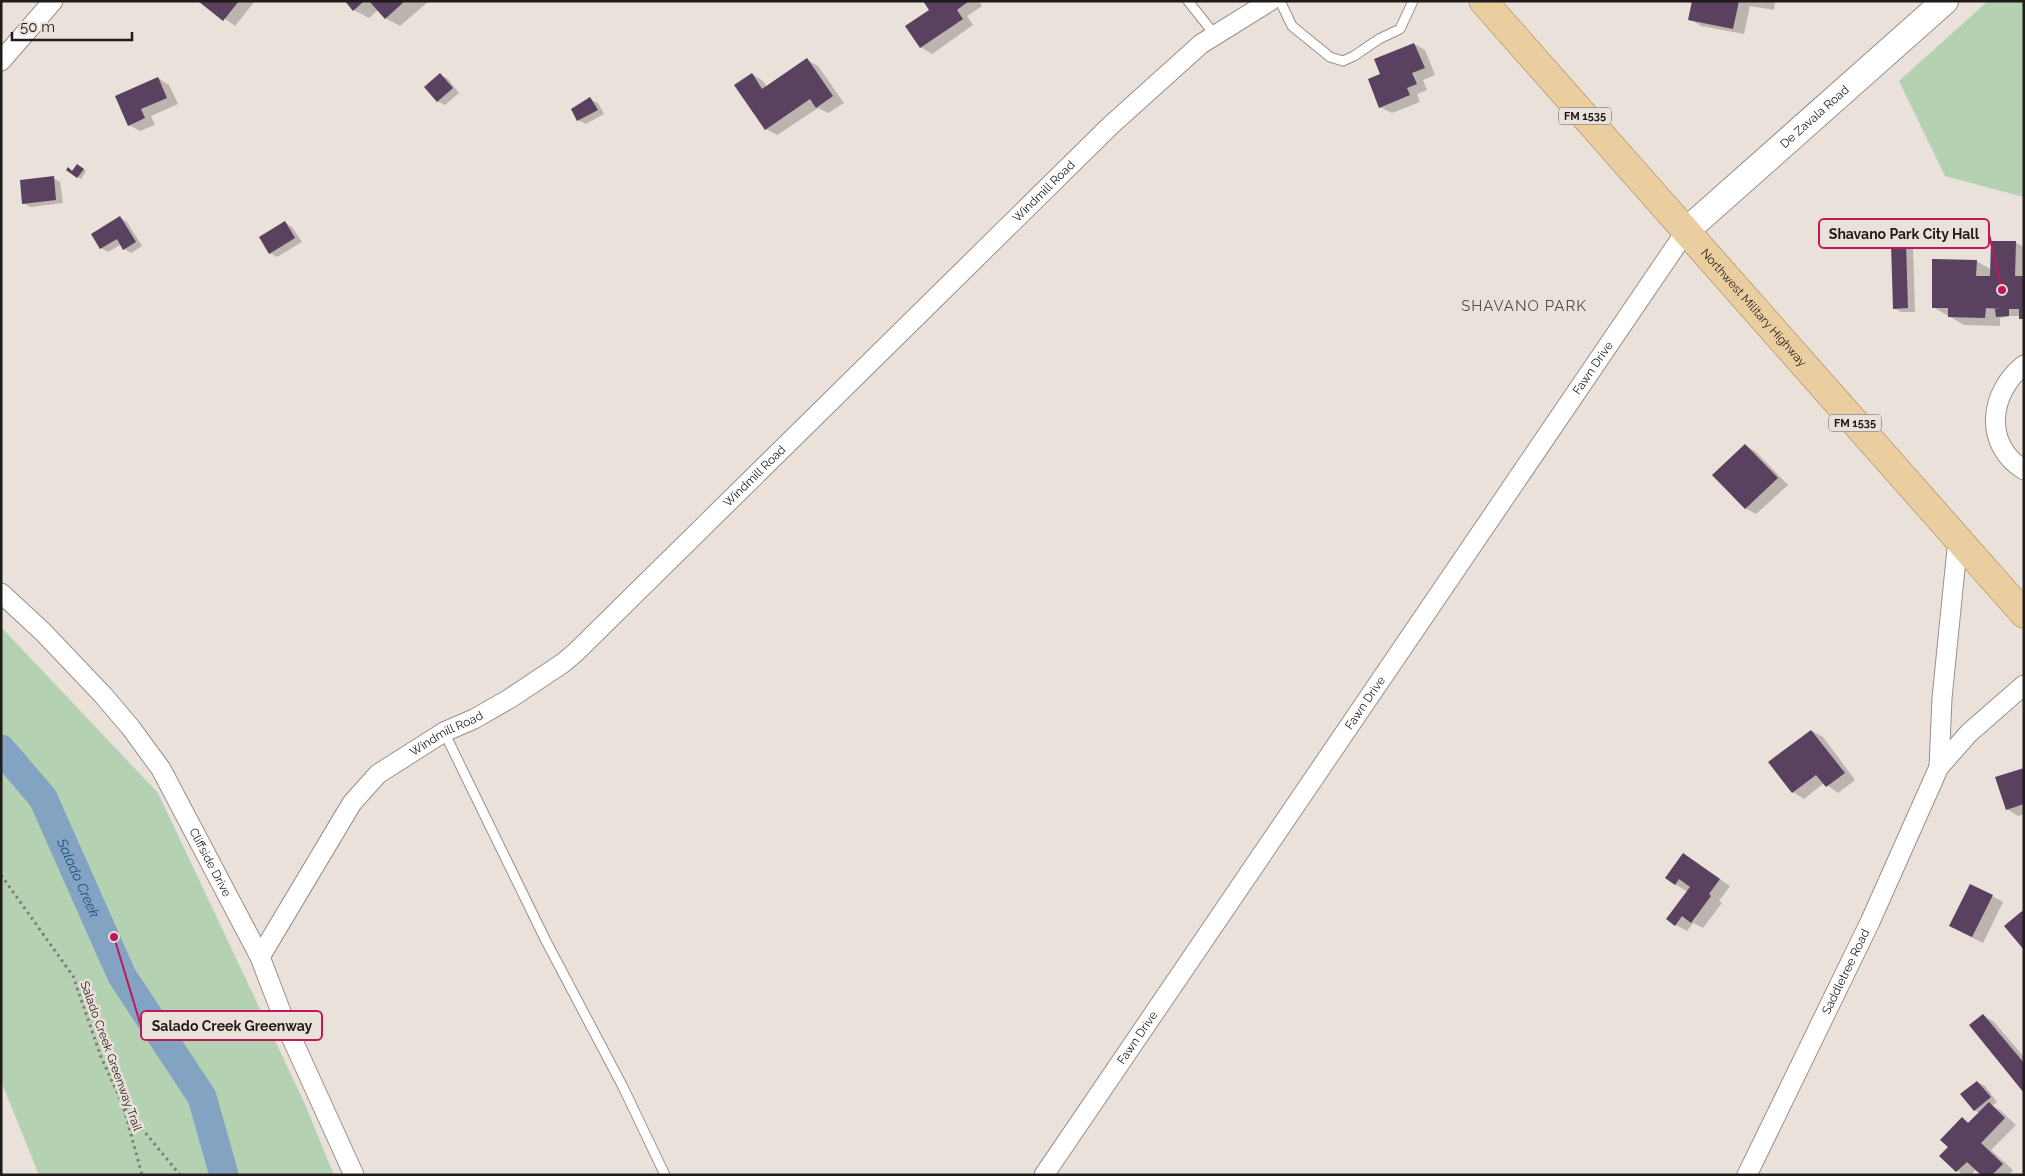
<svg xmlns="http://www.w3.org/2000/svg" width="2025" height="1176" font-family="Raleway,sans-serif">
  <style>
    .green { fill: #b4d1b2 }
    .shadow { fill: #0003 }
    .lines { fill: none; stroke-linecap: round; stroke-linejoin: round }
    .river { stroke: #83a3c2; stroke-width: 29 }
    .building { fill: #59415f }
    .service-casing { stroke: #99908a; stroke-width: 11 }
    .minor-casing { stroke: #99908a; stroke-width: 21 }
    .secondary-casing { stroke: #99908a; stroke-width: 28 }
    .primary-casing { stroke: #9b7b47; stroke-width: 29 }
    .path { stroke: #817a76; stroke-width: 3; stroke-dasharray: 2.5 4; stroke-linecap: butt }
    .service { stroke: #fff; stroke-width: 9 }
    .minor { stroke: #fff; stroke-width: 19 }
    .secondary { stroke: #fff; stroke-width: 26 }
    .primary { stroke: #ebcea0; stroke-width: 28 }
    .labels { text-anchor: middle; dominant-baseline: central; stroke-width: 5; stroke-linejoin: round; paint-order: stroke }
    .shield { fill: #ebe1db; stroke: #5c5653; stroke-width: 1 }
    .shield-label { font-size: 11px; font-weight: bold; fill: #1e1b19 }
    .street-label { font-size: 12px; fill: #1e1b19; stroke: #ebe1db }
    .water-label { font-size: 14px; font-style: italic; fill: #1f4f79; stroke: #ebe1db }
    .quarter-label { font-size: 15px; letter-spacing: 1px; fill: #544c47; stroke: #ebe1db }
    .leader { fill: none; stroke: #c2185b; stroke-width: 2 }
    .callout-dot { fill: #c2185b; stroke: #ebe1db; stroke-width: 2 }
    .callout { fill: #ebe1db; stroke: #c2185b; stroke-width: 2 }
    .callout-label { font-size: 14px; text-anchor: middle; font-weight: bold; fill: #1e1b19 }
  </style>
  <rect width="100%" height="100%" fill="#ebe1db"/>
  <path class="green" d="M 1988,1 L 2024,1 L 2024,197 L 1945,176 L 1899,81 Z
    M 1,627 L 158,793 L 304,1102 L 334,1175 L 39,1175 L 1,1081 Z"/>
  <path class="shadow" d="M 200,1 L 255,1 L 235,26 Z
    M 347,1 L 429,1 L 400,26 L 385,18 L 378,10 L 369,18 L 354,10 Z
    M 925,1 L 979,1 L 982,6 L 967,16 L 973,25 L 932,54 L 921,47 L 931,10 Z
    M 1713,1 L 1775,1 L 1774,10 L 1750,6 L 1744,34 L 1701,26 L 1690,19 Z
    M 1414,44 L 1425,50 L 1435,75 L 1423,80 L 1427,90 L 1417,94 L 1420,102 L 1392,113 L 1380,107 Z
    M 807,60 L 818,66 L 844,103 L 828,113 L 818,108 L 777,135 L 766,129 L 752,74 L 763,81 L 767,87 Z
    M 441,75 L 448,79 L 459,93 L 445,105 L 437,101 Z
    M 158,78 L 169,85 L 178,104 L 151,116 L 155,125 L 140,131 L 129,125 Z
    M 590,99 L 598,103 L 604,114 L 586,124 L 578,120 L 572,109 Z
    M 80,167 L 86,171 L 81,179 L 67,170 L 73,172 Z
    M 53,178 L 60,182 L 63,203 L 31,207 L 23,203 Z
    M 120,218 L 127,222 L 142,246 L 131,253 L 124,249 L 122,244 L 108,252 L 101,248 Z
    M 285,223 L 292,227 L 302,242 L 277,257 L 270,253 Z
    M 2015,242 L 2024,247 L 2024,320 L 2020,316 L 2011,316 L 2000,318 L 2000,326 L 1964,325 L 1933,307 L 1976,261 L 1992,270 Z
    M 1906,244 L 1913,248 L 1915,312 L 1901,312 L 1894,308 Z
    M 1745,445 L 1756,452 L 1788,485 L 1756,514 L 1745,508 Z
    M 1812,731 L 1823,737 L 1855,780 L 1838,793 L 1824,783 L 1804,799 L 1793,792 Z
    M 2024,769 L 2024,814 L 2018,816 L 2007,809 Z
    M 1683,854 L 1730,886 L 1719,901 L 1722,903 L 1703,928 L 1693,923 L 1687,931 L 1676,925 L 1688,892 L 1675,884 Z
    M 1992,896 L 2003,902 L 1983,943 L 1961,932 Z
    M 1983,1015 L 1994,1022 L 2024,1057 L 2024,1091 Z
    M 1977,1082 L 1985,1086 L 1997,1102 L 1992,1106 L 2000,1110 L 2016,1125 L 1991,1150 L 2013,1170 L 2009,1175 L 1982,1175 L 1976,1169 L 1971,1175 L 1963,1175 L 1941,1156 L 1949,1147 L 1962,1118 L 1970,1123 L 1980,1113 L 1974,1110 Z"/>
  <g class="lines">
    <path class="river" id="s1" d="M 1,749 L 43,798 L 122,976 L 202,1097 L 224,1175"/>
  </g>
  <path class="building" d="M 198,1 L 239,1 L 223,21 Z
    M 345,1 L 364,1 L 353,11 Z
    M 369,1 L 405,1 L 385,19 Z
    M 923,1 L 969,1 L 957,10 L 963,19 L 920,48 L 905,26 L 929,10 Z
    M 1692,1 L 1739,1 L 1733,29 L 1688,20 Z
    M 1414,43 L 1425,68 L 1412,73 L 1417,84 L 1407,88 L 1410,95 L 1379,108 L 1368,79 L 1380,74 L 1374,59 Z
    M 807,58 L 833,96 L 816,108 L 810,99 L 765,130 L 734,85 L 752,73 L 762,89 Z
    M 440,73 L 453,88 L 437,102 L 424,87 Z
    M 158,77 L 167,98 L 141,109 L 145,118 L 128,126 L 115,96 Z
    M 590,97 L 598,110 L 577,121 L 571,109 Z
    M 77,164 L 84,169 L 77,178 L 66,170 L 68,167 L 72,171 Z
    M 54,176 L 56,200 L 22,204 L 20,180 Z
    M 120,216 L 136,242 L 123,250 L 117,239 L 100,249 L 91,234 Z
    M 285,221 L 295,238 L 269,254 L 259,237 Z
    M 1991,241 L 2016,241 L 2015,276 L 2024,276 L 2024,319 L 2019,319 L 2019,309 L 2009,309 L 2009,316 L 1996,317 L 1995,309 L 2002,309 L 1986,308 L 1985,318 L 1948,317 L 1948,308 L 1932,308 L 1932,259 L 1977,260 L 1976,276 L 1990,276 Z
    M 1891,243 L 1906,243 L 1908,308 L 1893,309 Z
    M 1745,444 L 1778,478 L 1745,509 L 1712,475 Z
    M 1811,730 L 1845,773 L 1826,787 L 1816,775 L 1792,793 L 1768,762 Z
    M 2024,768 L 2024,804 L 2006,810 L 1995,777 Z
    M 1683,853 L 1720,879 L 1709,894 L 1711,896 L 1691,923 L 1682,916 L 1675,926 L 1666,919 L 1690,887 L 1679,879 L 1675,885 L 1665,878 Z
    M 1970,884 L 1993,895 L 1972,937 L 1949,926 Z
    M 2022,911 L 2024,913 L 2024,950 L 2004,926 Z
    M 1983,1014 L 2024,1063 L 2024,1093 L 1969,1025 Z
    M 1977,1081 L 1991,1097 L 1974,1111 L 1960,1094 Z
    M 1989,1102 L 2005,1118 L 1981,1143 L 2003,1164 L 1992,1175 L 1981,1175 L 1967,1162 L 1956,1172 L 1939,1156 L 1948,1147 L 1940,1140 L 1962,1117 L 1968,1123 Z"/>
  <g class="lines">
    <defs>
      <path id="service" d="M 1188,1 L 1215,35
        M 1280,1 L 1292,26 L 1330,57 L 1343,61 L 1354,56 L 1379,39 L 1400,29 L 1413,1
        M 444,732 L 546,941 L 623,1087 L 665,1175"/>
      <g id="minor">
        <path d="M 1,61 L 53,1"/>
        <path d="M 2024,365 C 1989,393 1983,444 2024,470"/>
        <path id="s2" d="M 1,593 L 43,632 L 103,695 L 131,728 L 161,769 L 260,957 L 288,1030 L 354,1175"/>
        <path d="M 1939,767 L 1942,698 L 1958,539"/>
        <path id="s3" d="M 260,957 L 352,803 L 378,774 L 444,732 L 474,719 L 509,699 L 563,663 L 576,652 L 1110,126 L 1201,44 L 1270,1"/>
        <path id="s4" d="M 1044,1175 L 1686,231"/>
        <path id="s5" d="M 1747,1175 L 1870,922 L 1939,767 L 1969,733 L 2024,685"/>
      </g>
      <g id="secondary">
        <path id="s6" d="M 1686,231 L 1945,1"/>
      </g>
      <g id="primary">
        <path id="s7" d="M 1483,1 L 2024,614"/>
      </g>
    </defs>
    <use href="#service" class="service-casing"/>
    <use href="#minor" class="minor-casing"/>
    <use href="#secondary" class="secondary-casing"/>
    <use href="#primary" class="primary-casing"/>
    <path class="path" d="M 1,875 L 73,976 L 101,1057 L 123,1105 L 142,1175
      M 125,1108 L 180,1175"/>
    <use href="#service" class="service"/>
    <use href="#minor" class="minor"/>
    <use href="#secondary" class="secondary"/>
    <use href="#primary" class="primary"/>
  </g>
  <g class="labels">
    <g class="shield">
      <rect x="1559" y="107.5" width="52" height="17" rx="4"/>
      <rect x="1829" y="414.5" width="52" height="17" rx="4"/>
    </g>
    <g class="shield-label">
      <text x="1585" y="116">FM 1535</text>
      <text x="1855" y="423">FM 1535</text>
    </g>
    <g class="street-label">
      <text stroke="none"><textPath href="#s6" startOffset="172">De Zavala Road</textPath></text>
      <text stroke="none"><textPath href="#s3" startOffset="1108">Windmill Road</textPath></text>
      <text stroke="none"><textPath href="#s7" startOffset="409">Northwest Military Highway</textPath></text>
      <text stroke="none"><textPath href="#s4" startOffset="976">Fawn Drive</textPath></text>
      <text stroke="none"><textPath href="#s3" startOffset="702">Windmill Road</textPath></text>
      <text stroke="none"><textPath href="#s4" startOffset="571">Fawn Drive</textPath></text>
      <text stroke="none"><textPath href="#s3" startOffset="298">Windmill Road</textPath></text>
      <text stroke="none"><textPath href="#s2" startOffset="344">Cliffside Drive</textPath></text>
      <text stroke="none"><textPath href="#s5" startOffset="226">Saddletree Road</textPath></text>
      <text stroke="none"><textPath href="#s4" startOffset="166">Fawn Drive</textPath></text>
      <text transform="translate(111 1056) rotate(70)">Salado Creek Greenway Trail</text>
    </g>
    <g class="water-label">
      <text stroke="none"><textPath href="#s1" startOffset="152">Salado Creek</textPath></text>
    </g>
    <g class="quarter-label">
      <text x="1524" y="306">SHAVANO PARK</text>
    </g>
  </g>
  <path class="leader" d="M2002 290L1989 234M114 937L141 1026"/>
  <g class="callout-dot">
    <circle cx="2002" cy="290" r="5"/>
    <circle cx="114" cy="937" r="5"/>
  </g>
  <g class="callout">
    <rect x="1819" y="219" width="170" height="29" rx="5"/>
    <rect x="141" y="1011" width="181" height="29" rx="5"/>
  </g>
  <g class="callout-label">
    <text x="1904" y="239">Shavano Park City Hall</text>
    <text x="232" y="1031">Salado Creek Greenway</text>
  </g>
  <rect width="2025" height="1176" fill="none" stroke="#1e1b19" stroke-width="5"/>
  <path d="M12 32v8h120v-8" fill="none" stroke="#1e1b19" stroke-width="2.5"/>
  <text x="20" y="32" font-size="15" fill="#1e1b19" stroke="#ebe1db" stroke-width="4" paint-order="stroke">50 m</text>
</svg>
